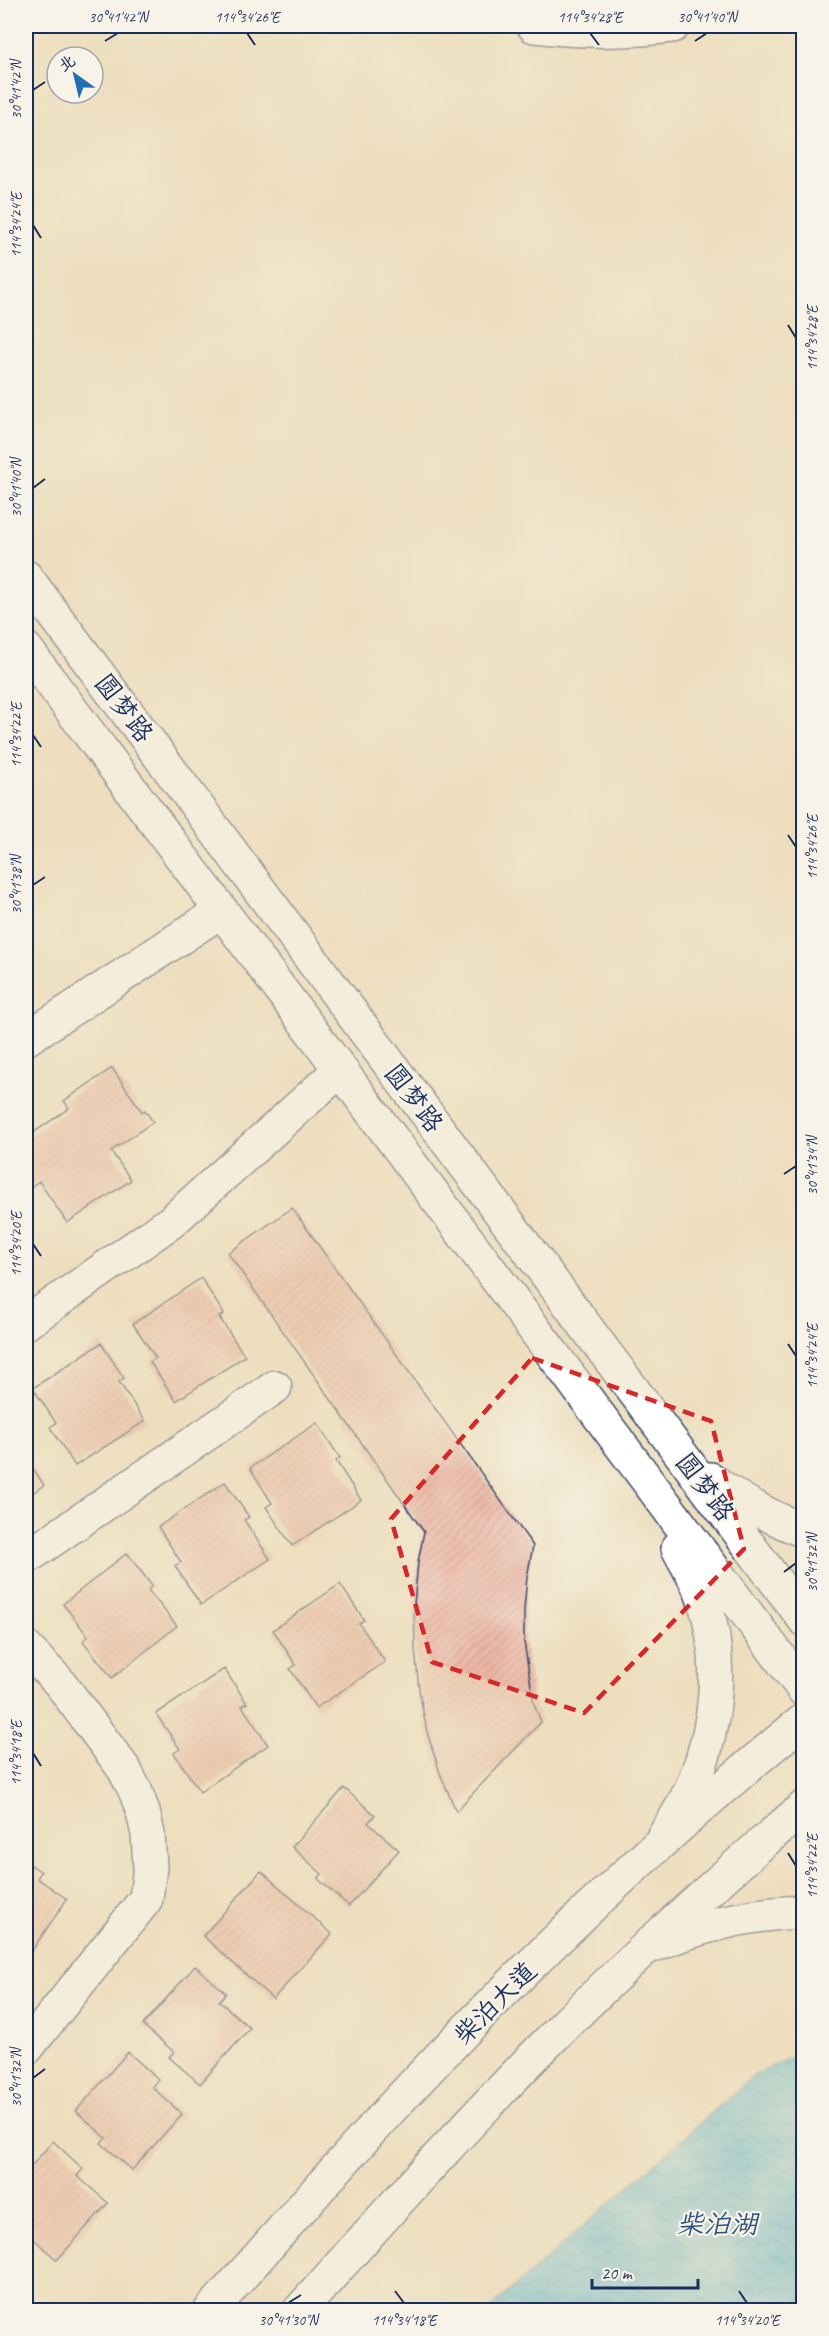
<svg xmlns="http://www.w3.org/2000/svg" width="829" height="2336" font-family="Caveat,'LXGW WenKai TC',sans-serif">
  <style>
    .water { fill: url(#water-waves); stroke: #3e779e; stroke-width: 1.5 }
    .building { fill: url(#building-hatch) }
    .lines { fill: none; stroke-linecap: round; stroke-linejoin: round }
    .minor-casing { stroke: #3a496c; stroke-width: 36 }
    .major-casing { stroke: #3a496c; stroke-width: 36 }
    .highway-casing { stroke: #3a496c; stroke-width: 36 }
    .minor { stroke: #fff; stroke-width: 33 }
    .major { stroke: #fff; stroke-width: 33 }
    .highway { stroke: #fff; stroke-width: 33 }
    .marked { fill: none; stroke: #d62828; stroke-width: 4.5; stroke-dasharray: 12 8; stroke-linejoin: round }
    .ticks { fill: none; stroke: #1b2f5e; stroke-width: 2 }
    .labels { text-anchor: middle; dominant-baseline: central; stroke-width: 4.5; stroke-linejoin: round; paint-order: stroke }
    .street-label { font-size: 26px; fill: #1b2f5e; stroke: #f7f3e8 }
    .water-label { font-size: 27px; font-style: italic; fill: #2c537e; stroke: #f7f3e8 }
    .neatline { fill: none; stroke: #1b2f5e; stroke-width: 2 }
    .ticks-label { font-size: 15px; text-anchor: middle; fill: #1b2f5e }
  </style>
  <defs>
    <pattern id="water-waves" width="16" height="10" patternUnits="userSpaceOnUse" patternTransform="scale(1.5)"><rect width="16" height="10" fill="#60bfde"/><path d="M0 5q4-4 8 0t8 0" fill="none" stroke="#4e9cb7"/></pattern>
    <pattern id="building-hatch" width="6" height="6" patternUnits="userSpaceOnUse" patternTransform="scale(1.5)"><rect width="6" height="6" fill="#ecb5a2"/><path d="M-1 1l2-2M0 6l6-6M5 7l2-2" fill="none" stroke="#ca9c8e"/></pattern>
  </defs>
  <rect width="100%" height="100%" fill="#f7f3e8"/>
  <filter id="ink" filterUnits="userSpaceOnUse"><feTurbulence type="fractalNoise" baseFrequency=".0167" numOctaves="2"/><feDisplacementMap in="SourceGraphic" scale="12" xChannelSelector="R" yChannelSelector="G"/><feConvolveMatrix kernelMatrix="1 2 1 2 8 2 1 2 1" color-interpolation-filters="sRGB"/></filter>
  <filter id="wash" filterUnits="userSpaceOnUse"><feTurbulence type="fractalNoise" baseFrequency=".008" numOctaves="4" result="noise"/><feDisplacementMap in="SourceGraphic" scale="24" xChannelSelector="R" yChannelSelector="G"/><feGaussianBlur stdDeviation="1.35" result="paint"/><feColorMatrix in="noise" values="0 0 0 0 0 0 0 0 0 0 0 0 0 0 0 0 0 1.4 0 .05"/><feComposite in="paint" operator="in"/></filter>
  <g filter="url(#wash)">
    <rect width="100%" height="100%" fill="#eddfbd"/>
    <path class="water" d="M 803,2051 L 803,2310 L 491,2310 L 501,2299 L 754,2076 Z"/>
    <g id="blocks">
      <path class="building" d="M 112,1068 L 142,1112 L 145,1110 L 153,1122 L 111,1151 L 131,1180 L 67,1223 L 39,1181 L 26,1191 L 26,1138 L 69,1108 L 64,1101 Z
        M 292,1208 L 533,1546 L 527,1577 L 524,1610 L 524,1642 L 534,1704 L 541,1722 L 456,1811 L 440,1773 L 427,1732 L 419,1690 L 415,1649 L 414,1605 L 418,1562 L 424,1532 L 228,1253 Z
        M 201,1278 L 224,1314 L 219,1317 L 245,1356 L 176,1401 L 150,1362 L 156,1358 L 133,1324 Z
        M 101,1343 L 124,1378 L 119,1382 L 145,1421 L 75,1466 L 50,1427 L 56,1423 L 33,1388 Z
        M 317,1423 L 340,1458 L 336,1461 L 361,1500 L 292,1546 L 266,1507 L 272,1503 L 250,1468 Z
        M 26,1458 L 44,1485 L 26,1497 Z
        M 225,1482 L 249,1517 L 244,1520 L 270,1559 L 201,1605 L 175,1566 L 181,1562 L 158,1527 Z
        M 127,1553 L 152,1586 L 148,1590 L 177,1626 L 112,1678 L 83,1641 L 88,1636 L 63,1604 Z
        M 340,1584 L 364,1620 L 359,1623 L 385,1662 L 316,1708 L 290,1669 L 296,1665 L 273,1630 Z
        M 224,1669 L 247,1703 L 242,1706 L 268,1745 L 200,1792 L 174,1753 L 180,1749 L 156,1714 Z
        M 344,1788 L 375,1815 L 368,1823 L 399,1850 L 349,1906 L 318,1879 L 322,1874 L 292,1847 Z
        M 26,1861 L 41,1872 L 37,1878 L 67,1899 L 26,1959 Z
        M 261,1871 L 332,1934 L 273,1999 L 203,1936 Z
        M 195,1966 L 226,1993 L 219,2001 L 250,2028 L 200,2084 L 169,2057 L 174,2052 L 143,2025 Z
        M 128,2052 L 158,2079 L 152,2087 L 182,2114 L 132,2170 L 101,2143 L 106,2138 L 76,2111 Z
        M 53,2141 L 83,2169 L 77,2176 L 108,2203 L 57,2260 L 26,2232 L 31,2227 L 26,2222 L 26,2172 Z"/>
    </g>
  </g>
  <g filter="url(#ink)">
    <use href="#blocks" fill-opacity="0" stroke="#3a496c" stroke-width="1.5"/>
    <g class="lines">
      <defs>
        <path id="minor" d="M 534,26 C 581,32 626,32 673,26
          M 26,1039 L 221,911
          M 26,1323 L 171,1222 L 340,1070
          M 26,1558 L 275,1387
          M 26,1648 L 60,1683 L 124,1769 L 135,1790 L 143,1812 L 148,1834 L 150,1867 L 146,1899 L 26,2049"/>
        <path id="major" d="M 26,577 L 804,1619
          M 26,649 L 804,1690
          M 711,1479 C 740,1502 770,1517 804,1531
          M 664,1835 C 712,1769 730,1675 703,1597 C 697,1580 686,1564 678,1548
          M 646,1948 C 696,1927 749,1913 804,1912"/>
        <path id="highway" d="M 211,2310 C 273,2241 334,2170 398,2101 C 524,1966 660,1837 804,1720
          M 300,2310 C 380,2221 459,2132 543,2047 C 626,1963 714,1884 804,1807"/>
      </defs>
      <use href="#minor" class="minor-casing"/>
      <use href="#major" class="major-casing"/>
      <use href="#highway" class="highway-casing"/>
      <use href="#minor" class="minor"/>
      <use href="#major" class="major"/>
      <use href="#highway" class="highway"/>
    </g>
  </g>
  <path d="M0 0H829V2336H0ZM 532,1358 L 711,1421 L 744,1549 L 584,1713 L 432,1662 L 391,1519 Z" fill="#eddfbd" fill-opacity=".55" fill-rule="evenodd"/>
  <path class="marked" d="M 532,1358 L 711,1421 L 744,1549 L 584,1713 L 432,1662 L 391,1519 Z"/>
  <path class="ticks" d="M 247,33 L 255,45M 590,33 L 599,45M 105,41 L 118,33M 695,41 L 707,33M 33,90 L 45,82M 33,225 L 41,238M 788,325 L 796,338M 33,488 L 45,479M 33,735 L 41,747M 788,835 L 796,847M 33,885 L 45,877M 784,1174 L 796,1166M 33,1244 L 41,1256M 788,1344 L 796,1356M 784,1572 L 796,1563M 33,1753 L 41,1766M 788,1853 L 796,1866M 33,2078 L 45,2069M 395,2291 L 404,2303M 739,2291 L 747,2303M 288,2303 L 301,2295"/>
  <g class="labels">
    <g class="street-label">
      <text transform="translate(124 708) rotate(53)">圆梦路</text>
      <text transform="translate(414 1098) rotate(53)">圆梦路</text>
      <text transform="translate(705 1487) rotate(53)">圆梦路</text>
      <text transform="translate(495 2003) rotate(-45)">柴泊大道</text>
    </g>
    <g class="water-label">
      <text x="717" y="2224">柴泊湖</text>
    </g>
  </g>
  <rect width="829" height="2336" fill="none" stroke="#f7f3e8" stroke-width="66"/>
  <g transform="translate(75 75) rotate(326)"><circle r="28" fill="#f7f3e8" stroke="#9fa5b1" stroke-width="1.5"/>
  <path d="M0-4.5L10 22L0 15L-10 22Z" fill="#1f6fb2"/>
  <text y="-9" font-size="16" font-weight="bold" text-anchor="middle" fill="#1b2f5e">北</text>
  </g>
  <path d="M592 2279v9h106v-9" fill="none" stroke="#1b2f5e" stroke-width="3"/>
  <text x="601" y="2279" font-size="18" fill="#1b2f5e" stroke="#f7f3e8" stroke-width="4.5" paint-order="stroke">20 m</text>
  <rect x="33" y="33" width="763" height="2270" class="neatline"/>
  <g class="ticks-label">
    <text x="118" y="22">30°41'42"N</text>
    <text x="247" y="22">114°34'26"E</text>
    <text x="590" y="22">114°34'28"E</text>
    <text x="707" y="22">30°41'40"N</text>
    <text transform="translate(16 90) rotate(-90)" y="5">30°41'42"N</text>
    <text transform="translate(16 225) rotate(-90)" y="5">114°34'24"E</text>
    <text transform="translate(812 338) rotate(-90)" y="5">114°34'28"E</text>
    <text transform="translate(16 488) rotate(-90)" y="5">30°41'40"N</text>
    <text transform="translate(16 735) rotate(-90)" y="5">114°34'22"E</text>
    <text transform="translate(812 847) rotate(-90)" y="5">114°34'26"E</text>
    <text transform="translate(16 885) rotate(-90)" y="5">30°41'38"N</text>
    <text transform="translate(812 1166) rotate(-90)" y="5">30°41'34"N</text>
    <text transform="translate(16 1244) rotate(-90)" y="5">114°34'20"E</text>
    <text transform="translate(812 1356) rotate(-90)" y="5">114°34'24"E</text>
    <text transform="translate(812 1563) rotate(-90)" y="5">30°41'32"N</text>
    <text transform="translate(16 1753) rotate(-90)" y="5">114°34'18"E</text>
    <text transform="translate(812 1866) rotate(-90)" y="5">114°34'22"E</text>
    <text transform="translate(16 2078) rotate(-90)" y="5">30°41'32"N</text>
    <text x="288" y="2325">30°41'30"N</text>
    <text x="404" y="2325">114°34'18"E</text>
    <text x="747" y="2325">114°34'20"E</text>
  </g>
</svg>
